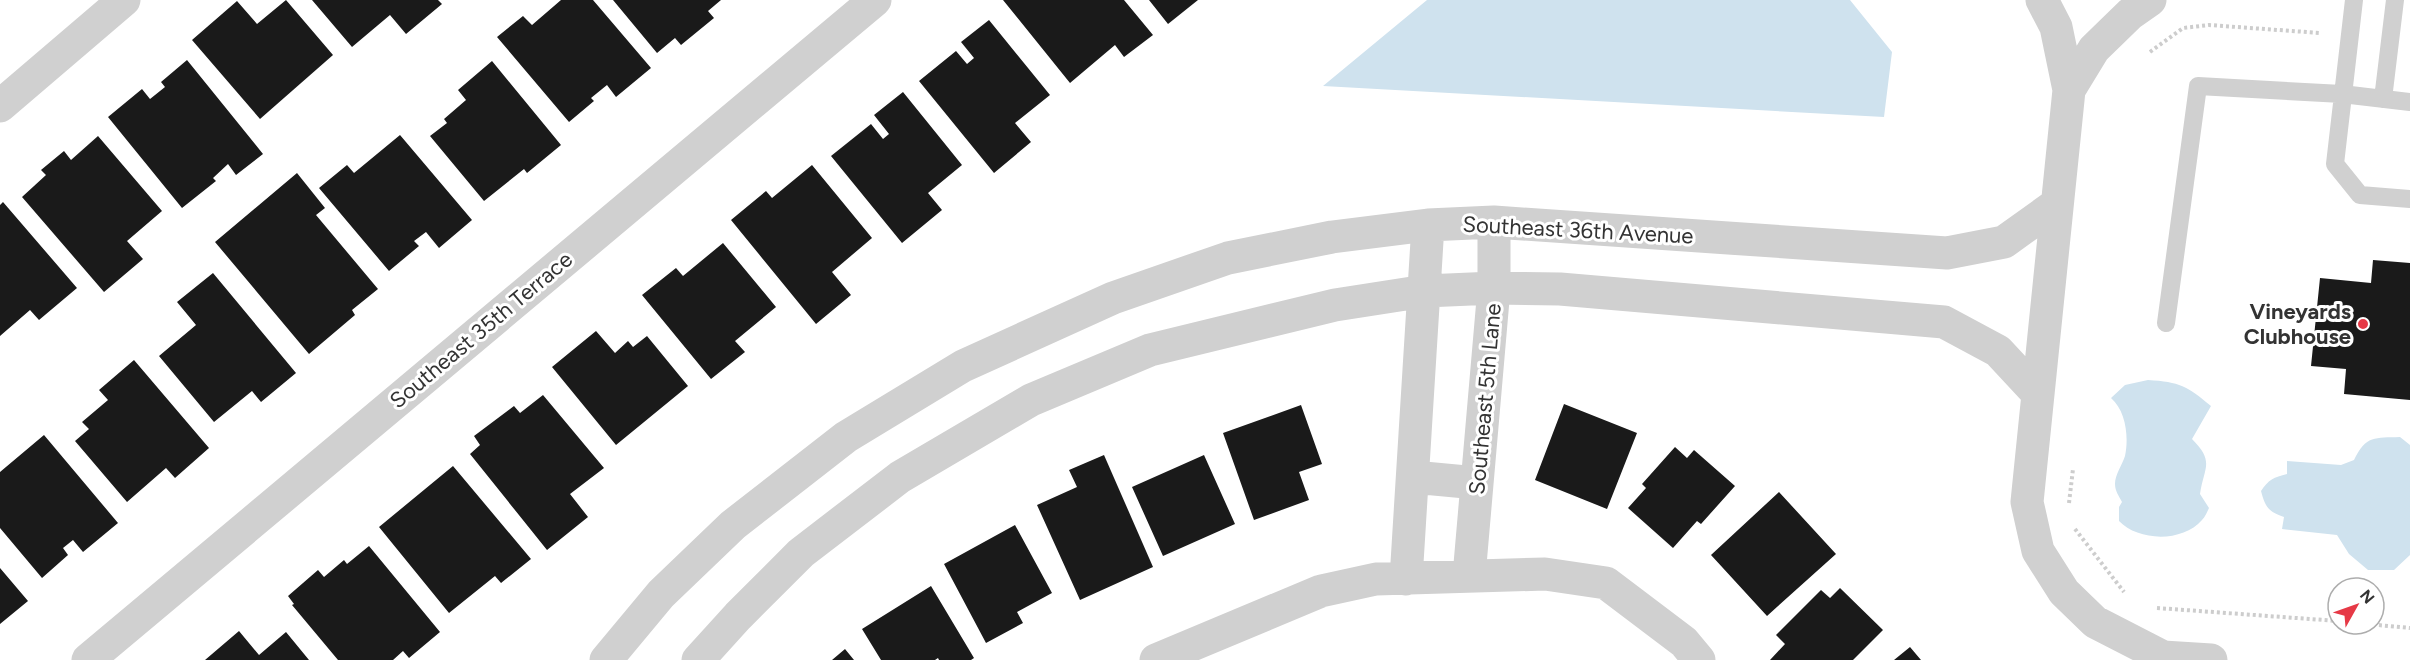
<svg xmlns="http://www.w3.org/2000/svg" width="2410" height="660" font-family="Figtree,sans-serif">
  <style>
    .water { fill: #cfe2ee }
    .building { fill: #1a1a1a }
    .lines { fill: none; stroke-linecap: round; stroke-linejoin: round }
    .path { stroke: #cdcdcd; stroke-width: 4; stroke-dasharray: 3 3; stroke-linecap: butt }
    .service { stroke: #d0d0d0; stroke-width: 18 }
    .minor { stroke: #d0d0d0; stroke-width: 33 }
    .poi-dot { fill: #e63946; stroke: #fff; stroke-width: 2 }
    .labels { text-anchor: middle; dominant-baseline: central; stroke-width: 6; stroke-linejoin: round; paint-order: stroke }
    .street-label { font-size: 22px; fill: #333; stroke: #fff }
    .poi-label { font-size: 22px; font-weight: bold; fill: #333; stroke: #fff; text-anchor: end }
  </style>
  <rect width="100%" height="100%" fill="#fff"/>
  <path class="water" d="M 1427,0 L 1850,0 L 1892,52 L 1884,117 L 1323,86 Z
    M 2148,380 C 2180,382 2187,386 2211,406 L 2192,439 C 2215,462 2204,467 2200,494 L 2209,508 C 2207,512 2205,517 2202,520 C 2182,543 2138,541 2119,521 L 2119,507 L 2122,502 C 2119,496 2115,491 2115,484 C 2115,475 2122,465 2125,456 C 2129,437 2126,411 2111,398 L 2125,385 Z
    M 2400,437 L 2410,445 L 2410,555 L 2394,570 L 2368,570 L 2349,554 L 2337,535 L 2282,529 L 2284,517 C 2269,512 2265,507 2261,491 C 2268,480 2274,477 2287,474 L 2287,461 L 2341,465 L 2354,460 C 2366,435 2375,438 2400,437 Z"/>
  <path class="building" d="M 286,0 L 333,55 L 260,119 L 192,40 L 237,1 L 257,24 Z
    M 312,0 L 438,0 L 442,4 L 406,34 L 390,15 L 352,47 Z
    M 561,0 L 593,0 L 651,68 L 616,97 L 607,85 L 591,98 L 594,101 L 569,122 L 497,37 L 523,16 L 532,25 Z
    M 613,0 L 721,0 L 708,11 L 714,18 L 681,45 L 675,38 L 657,53 Z
    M 1003,0 L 1124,0 L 1153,35 L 1124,57 L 1115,45 L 1070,83 Z
    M 1149,0 L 1198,0 L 1168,24 Z
    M 989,20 L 1050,95 L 1015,123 L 1031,142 L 994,173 L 919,81 L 956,51 L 967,64 L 974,58 L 961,42 Z
    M 187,60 L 263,154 L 236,175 L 228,164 L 213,178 L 216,181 L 182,208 L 108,117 L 142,89 L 150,99 L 165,87 L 161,82 Z
    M 492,61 L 561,145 L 527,173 L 524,169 L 484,201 L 430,136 L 447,123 L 444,119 L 466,100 L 458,90 Z
    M 903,92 L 962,165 L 928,193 L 942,210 L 902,243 L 831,156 L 871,124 L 883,139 L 889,134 L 874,115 Z
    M 400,135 L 472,220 L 439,248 L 426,232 L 414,241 L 419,246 L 389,271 L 319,188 L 347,165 L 354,173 Z
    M 98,136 L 162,211 L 127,241 L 143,259 L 104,292 L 22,197 L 46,175 L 41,170 L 64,151 L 71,160 Z
    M 812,165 L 872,238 L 832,272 L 851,295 L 816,324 L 731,220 L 766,191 L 772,198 Z
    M 297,173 L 325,208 L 316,215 L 378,289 L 352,310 L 355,315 L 309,354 L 215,242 Z
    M 3,202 L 77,288 L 39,320 L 30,310 L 0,336 L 0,205 Z
    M 723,243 L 776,307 L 735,341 L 745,352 L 711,379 L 642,295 L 676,268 L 683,276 Z
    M 2373,260 L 2410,263 L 2410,400 L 2344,394 L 2346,369 L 2311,366 L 2320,278 L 2371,283 Z
    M 213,273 L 296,373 L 261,402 L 252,391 L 214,422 L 159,356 L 196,325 L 177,302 Z
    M 596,331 L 615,353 L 628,341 L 633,347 L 647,336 L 688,386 L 616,445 L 552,367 Z
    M 134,360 L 209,448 L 175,478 L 166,468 L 127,502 L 75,441 L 89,429 L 82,422 L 108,400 L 99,390 Z
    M 543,395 L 604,468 L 570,494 L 588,517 L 547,550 L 470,454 L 480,445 L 474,436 L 514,406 L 520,413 Z
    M 1564,404 L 1637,433 L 1607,509 L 1535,480 Z
    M 1301,405 L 1322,464 L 1299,472 L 1309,500 L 1254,520 L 1223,433 Z
    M 44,435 L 118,523 L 83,552 L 73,540 L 63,548 L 68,555 L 42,578 L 0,528 L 0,472 Z
    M 1675,447 L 1687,458 L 1694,450 L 1735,486 L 1701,524 L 1697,521 L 1673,548 L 1628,508 L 1646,488 L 1642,484 Z
    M 1104,455 L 1153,567 L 1080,600 L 1037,505 L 1077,487 L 1069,470 Z
    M 1204,455 L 1235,524 L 1163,556 L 1132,487 Z
    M 453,466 L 531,559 L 501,583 L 495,576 L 449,613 L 379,527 Z
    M 1779,492 L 1836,554 L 1767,616 L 1711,555 Z
    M 1015,525 L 1052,593 L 1017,612 L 1023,623 L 986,643 L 944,564 Z
    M 369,546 L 440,632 L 409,658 L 403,651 L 393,660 L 338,660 L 292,605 L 294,604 L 288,596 L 318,570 L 324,577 L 344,560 L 347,564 Z
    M 0,568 L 28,601 L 0,624 Z
    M 931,586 L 974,658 L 971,660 L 939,660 L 938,658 L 935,660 L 881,660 L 862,629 Z
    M 1840,588 L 1883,630 L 1853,660 L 1770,660 L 1785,644 L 1776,635 L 1821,590 L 1830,598 Z
    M 239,631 L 259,655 L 286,632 L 309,660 L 205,660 Z
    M 1910,647 L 1921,660 L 1894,660 Z
    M 845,649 L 854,660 L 832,660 Z"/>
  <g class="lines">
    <path class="path" d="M 2150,52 L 2183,28 L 2209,25 L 2320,33
      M 2069,503 L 2073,469
      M 2075,529 L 2124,592
      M 2157,608 L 2338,621
      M 2367,624 L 2410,628"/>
    <path class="service" d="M 2354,0 L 2335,164 L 2360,195 L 2410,199
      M 2383,99 L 2395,0
      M 2166,323 L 2198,86 L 2342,94 L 2410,102"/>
    <path class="minor" d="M 2042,0 L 2056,27 L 2069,90
      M 2150,0 L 2130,14 L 2094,49 L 2069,90 L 2027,502 L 2038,551 L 2064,592 L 2095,622 L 2163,657 L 2211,660
      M 0,106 L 124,0
      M 1413,477 L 1477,483
      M 1469,576 L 1494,288 L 1494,222
      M 1406,579 L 1428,225
      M 88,660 L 875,0
      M 606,660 L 661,594 L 733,525 L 846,437 L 963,366 L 1113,298 L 1228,258 L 1332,237 L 1428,225 L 1494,222 L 1947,253 L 2004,242 L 2057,204
      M 698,660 L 738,616 L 801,553 L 900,477 L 1031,400 L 1150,350 L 1335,305 L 1425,291 L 1494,288 L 1560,289 L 1944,322 L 1998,351 L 2038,394
      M 1156,660 L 1321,591 L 1376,579 L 1545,574 L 1606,583 L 1684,642 L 1699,660"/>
  </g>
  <circle class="poi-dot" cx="2363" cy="324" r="6"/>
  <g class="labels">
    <g class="street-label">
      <text transform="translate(1578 230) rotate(3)">Southeast 36th Avenue</text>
      <text transform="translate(481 330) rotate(-40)">Southeast 35th Terrace</text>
      <text transform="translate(1485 399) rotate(-85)">Southeast 5th Lane</text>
    </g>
    <g class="poi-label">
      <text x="2351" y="311">Vineyards<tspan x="2351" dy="25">Clubhouse</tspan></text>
    </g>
  </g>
  <g transform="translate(2356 606) rotate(50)"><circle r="28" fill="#ffffff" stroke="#adadad" stroke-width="1.5"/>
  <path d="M0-4.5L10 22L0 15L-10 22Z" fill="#e63946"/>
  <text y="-9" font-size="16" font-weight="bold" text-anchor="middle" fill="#333333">N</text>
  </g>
</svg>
